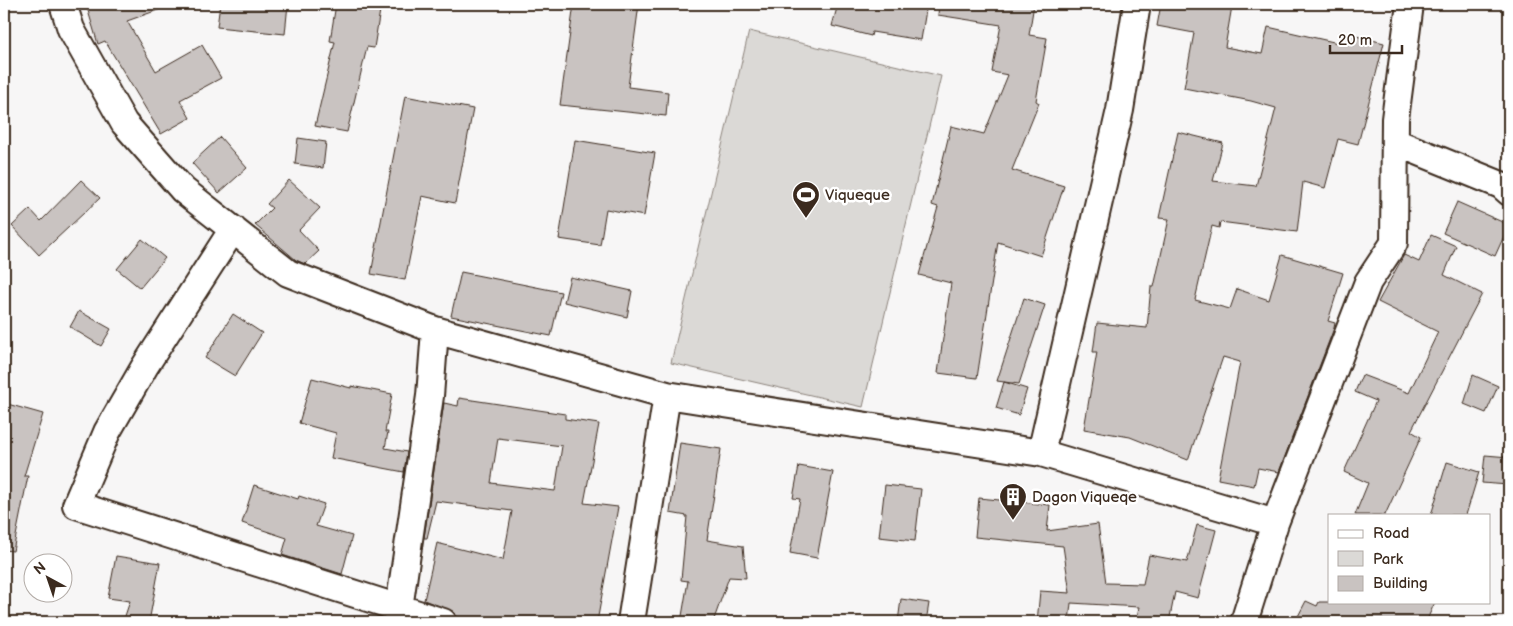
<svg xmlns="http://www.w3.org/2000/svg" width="1513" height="626" font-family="'Balsamiq Sans',sans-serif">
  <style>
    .green { fill: #dbd9d6; stroke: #8b827a }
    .building { fill: #c9c3c1; stroke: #3b2a1e; fill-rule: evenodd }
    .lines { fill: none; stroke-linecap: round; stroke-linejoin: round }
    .street-casing { stroke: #3b2a1e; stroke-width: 30 }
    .street { stroke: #fff; stroke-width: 26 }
    .labels { text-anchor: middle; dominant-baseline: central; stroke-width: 5; stroke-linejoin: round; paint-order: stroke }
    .poi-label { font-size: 15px; fill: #3b2a1e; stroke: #fff; text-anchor: start }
  </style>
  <rect width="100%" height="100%" fill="#f7f6f6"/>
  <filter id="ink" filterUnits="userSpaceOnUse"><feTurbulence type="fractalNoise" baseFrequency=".02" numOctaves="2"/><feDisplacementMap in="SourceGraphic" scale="10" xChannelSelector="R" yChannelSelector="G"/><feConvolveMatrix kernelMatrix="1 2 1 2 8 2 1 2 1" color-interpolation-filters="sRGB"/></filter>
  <g filter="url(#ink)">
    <path class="green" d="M 749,31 L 941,76 L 863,407 L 671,363 Z"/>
    <path class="building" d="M 86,4 L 169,4 L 169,6 L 127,21 L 156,71 L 202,45 L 221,78 L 180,100 L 190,118 L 161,134 L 105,41 L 98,44 Z
      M 220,4 L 288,4 L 285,34 L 217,27 Z
      M 336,4 L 381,4 L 374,48 L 367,47 L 347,132 L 315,126 L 335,42 L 330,41 Z
      M 574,4 L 639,4 L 628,87 L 668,92 L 666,116 L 560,105 Z
      M 838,4 L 927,4 L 921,40 L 872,32 L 871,36 L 832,26 Z
      M 939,4 L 1034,4 L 1029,35 L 1047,38 L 1036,101 L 1039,103 L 1012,170 L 1064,186 L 1041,256 L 998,242 L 977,378 L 938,373 L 951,283 L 919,275 L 938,207 L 932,205 L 951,126 L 984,134 L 1008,75 L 992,72 L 1001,25 L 938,15 Z
      M 1161,4 L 1232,6 L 1225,47 L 1262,54 L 1268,27 L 1338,43 L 1340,32 L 1384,43 L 1358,144 L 1338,139 L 1325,188 L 1303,182 L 1297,232 L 1220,222 L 1219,228 L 1212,226 L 1195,300 L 1230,309 L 1237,289 L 1269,300 L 1282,255 L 1343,273 L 1328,321 L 1335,323 L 1334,328 L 1279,472 L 1258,468 L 1254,486 L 1218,479 L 1240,362 L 1223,357 L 1188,460 L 1130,437 L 1084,429 L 1097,352 L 1093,352 L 1097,323 L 1147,328 L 1151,287 L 1154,287 L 1169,219 L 1159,218 L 1178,132 L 1223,143 L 1213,181 L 1256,186 L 1276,108 L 1251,101 L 1184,88 L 1194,33 L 1157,26 Z
      M 405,96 L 473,109 L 455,203 L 422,196 L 405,280 L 371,274 Z
      M 220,137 L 247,168 L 219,193 L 192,163 Z
      M 298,138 L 326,142 L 323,168 L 295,164 Z
      M 575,140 L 655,153 L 644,216 L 606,209 L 600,245 L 559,239 Z
      M 81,180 L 100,198 L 39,255 L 12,226 L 30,209 L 41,221 Z
      M 289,180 L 320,208 L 299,230 L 319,251 L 305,264 L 296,260 L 255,225 L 272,208 L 267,204 Z
      M 1457,202 L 1509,225 L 1495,256 L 1443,233 Z
      M 1431,235 L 1456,246 L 1444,275 L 1482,294 L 1411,431 L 1421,437 L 1385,515 L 1355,515 L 1368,483 L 1344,472 L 1376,401 L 1355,392 L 1362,375 L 1409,393 L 1438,332 L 1378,302 L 1404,255 L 1419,262 Z
      M 142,239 L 165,258 L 140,288 L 117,269 Z
      M 461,272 L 561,292 L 551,336 L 451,316 Z
      M 570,277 L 632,291 L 627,317 L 564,302 Z
      M 1024,298 L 1045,305 L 1019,384 L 997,381 Z
      M 79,311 L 111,329 L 101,346 L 70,327 Z
      M 233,314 L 262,333 L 235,376 L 205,358 Z
      M 1473,375 L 1498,386 L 1486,413 L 1464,404 Z
      M 312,378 L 351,388 L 351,386 L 392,394 L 385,432 L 388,432 L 385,448 L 407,452 L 404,472 L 331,458 L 336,433 L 299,423 Z
      M 1004,382 L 1027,389 L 1019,415 L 996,408 Z
      M 459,398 L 565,414 L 565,419 L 599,424 L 584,503 L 618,507 L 597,622 L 493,622 L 474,618 L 473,622 L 458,622 L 454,612 L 424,600 L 437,543 L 503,560 L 512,511 L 436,501 L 427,538 L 424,538 L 444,403 L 458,406 ZM 498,438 L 562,446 L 555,491 L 491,483 Z
      M 4,403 L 43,414 L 24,476 L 28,476 L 13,551 L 4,550 Z
      M 680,443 L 721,449 L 707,540 L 743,546 L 746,578 L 729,577 L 713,622 L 681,622 L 688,581 L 681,580 L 687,516 L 670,513 Z
      M 1485,455 L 1509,457 L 1508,485 L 1482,483 Z
      M 1447,462 L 1479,472 L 1466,515 L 1431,515 Z
      M 799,466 L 833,472 L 817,558 L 790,553 L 800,499 L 793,498 Z
      M 254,485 L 298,499 L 299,496 L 324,504 L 316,526 L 352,536 L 342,574 L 282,555 L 287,538 L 242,523 Z
      M 885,485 L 921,489 L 915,541 L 879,537 Z
      M 979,498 L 1050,505 L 1047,531 L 1098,524 L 1106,583 L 1143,584 L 1149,555 L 1187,562 L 1197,525 L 1216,530 L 1198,598 L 1175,592 L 1169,622 L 1136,622 L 1139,607 L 1071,603 L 1069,622 L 1037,622 L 1040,591 L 1070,593 L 1063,546 L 975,537 Z
      M 116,556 L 160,563 L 149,622 L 123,622 L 130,601 L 108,598 Z
      M 901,599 L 929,603 L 926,622 L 898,622 Z
      M 1306,601 L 1317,606 L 1319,602 L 1435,602 L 1426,622 L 1295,622 Z"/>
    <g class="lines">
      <defs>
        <path id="street" d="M 63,4 L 71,29 L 124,123 L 183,190 L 288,273 L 435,330 L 667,395 L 1041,453 L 1275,523
          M 1395,142 L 1501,185 L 1509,192
          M 233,229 L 145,366 L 107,432 L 76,505 L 443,622
          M 1041,453 L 1120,110 L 1137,4
          M 397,622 L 430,396 L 435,330
          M 631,622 L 667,395
          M 1244,622 L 1275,523 L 1368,282 L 1394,243 L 1395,119 L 1410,4"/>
      </defs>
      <use href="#street" class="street-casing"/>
      <use href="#street" class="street"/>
    </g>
  </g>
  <defs>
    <symbol id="stadium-pin" viewBox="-11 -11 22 30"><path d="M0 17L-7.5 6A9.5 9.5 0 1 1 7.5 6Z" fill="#3b2a1e" stroke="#fff"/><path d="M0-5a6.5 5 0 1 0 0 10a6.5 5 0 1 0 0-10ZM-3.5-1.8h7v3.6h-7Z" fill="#fff"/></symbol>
    <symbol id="building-pin" viewBox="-11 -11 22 30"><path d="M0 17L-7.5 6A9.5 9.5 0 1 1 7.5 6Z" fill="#3b2a1e" stroke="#fff"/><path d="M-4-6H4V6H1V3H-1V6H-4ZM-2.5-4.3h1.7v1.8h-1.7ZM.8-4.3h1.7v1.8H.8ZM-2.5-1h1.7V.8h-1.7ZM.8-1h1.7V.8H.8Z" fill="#fff"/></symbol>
  </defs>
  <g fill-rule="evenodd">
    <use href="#stadium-pin" x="790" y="179" width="32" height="43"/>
    <use href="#building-pin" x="997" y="481" width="32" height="43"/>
  </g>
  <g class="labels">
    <g class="poi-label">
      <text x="825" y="195">Viqueque</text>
      <text x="1032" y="497">Dagon Viqueqe</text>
    </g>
  </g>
  <rect width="1513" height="626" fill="none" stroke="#fff" stroke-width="20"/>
  <rect x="10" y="10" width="1493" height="606" fill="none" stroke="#3b2a1e" stroke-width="2" filter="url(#ink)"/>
  <rect x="1328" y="514" width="162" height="90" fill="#ffffff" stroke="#b1aaa5"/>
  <rect x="1338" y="530" width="25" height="8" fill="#ffffff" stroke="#b1aaa5"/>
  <text x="1373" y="538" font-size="15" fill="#3b2a1e">Road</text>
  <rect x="1338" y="551" width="25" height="15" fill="#dbd9d6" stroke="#b1aaa5"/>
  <text x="1373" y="564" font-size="15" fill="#3b2a1e">Park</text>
  <rect x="1338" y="576" width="25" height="15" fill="#c9c3c1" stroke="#b1aaa5"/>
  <text x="1373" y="588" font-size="15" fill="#3b2a1e">Building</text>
  <g transform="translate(48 578) rotate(320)"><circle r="24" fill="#ffffff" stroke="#b1aaa5"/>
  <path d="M0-4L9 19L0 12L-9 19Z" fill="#3b2a1e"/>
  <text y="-8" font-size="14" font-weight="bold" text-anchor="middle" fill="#3b2a1e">N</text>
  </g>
  <path d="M1330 45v8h72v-8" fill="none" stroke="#3b2a1e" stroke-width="2.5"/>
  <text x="1338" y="45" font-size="15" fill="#3b2a1e" stroke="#ffffff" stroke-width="4" paint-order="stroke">20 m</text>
</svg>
